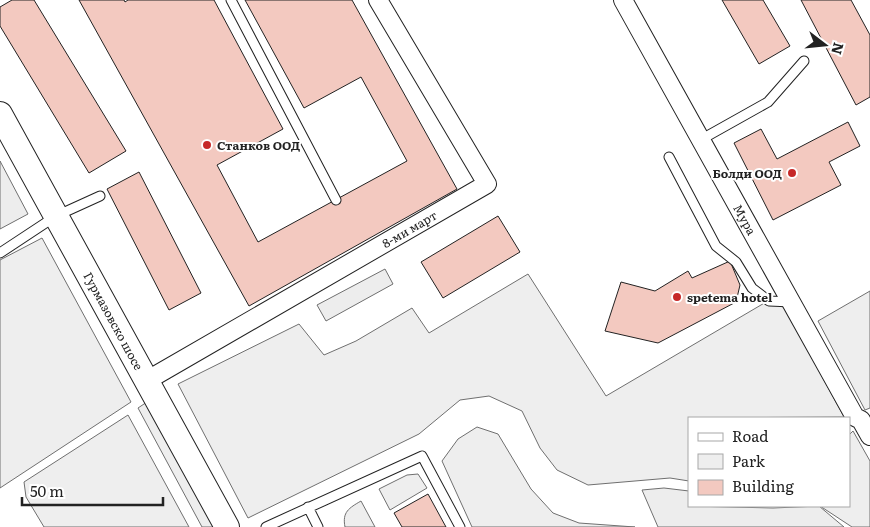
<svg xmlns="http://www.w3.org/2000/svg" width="870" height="527" font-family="Literata,serif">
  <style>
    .green { fill: #eee; stroke: #6f6f6f }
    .parking { fill: #ededed; stroke: #6f6f6f }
    .building { fill: #f3c9c0; stroke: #222 }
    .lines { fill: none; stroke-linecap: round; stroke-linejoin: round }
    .lane-casing { stroke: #222; stroke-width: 11 }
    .street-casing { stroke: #222; stroke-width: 20 }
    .secondary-casing { stroke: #222; stroke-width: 26 }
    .lane { stroke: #fff; stroke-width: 9 }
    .street { stroke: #fff; stroke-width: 18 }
    .secondary { stroke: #fff; stroke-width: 24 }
    .poi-dot { fill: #c62828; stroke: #fff; stroke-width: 2 }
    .labels { text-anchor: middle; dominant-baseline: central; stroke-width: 4; stroke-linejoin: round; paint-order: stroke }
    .poi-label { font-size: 12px; font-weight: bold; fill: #222; stroke: #fff; text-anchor: start }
    .street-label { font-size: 12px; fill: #222; stroke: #fff }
  </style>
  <rect width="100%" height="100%" fill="#fff"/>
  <path class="green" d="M 42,238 L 131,402 L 0,488 L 0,260 Z
    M 528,274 L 606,396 L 778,295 L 844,417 L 689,418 L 689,481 L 670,478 L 588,485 L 557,470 L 540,448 L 522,411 L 489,396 L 460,400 L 419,434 L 248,518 L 178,384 L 299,324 L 324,355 L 356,341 L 412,308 L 429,333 Z
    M 870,291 L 870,408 L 865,410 L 818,321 Z
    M 147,402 L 216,527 L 202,527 L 138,408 Z
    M 128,415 L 189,527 L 44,527 L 26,497 L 24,482 Z
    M 477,427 L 498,434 L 531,489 L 553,513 L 579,523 L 635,527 L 472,527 L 442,461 L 458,439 Z
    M 853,431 L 870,461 L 870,527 L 852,527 L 820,506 L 849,506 L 849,435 Z
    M 418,474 L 427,488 L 390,510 L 379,489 L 407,475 Z
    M 361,501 L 375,527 L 345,527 C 342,512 349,508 361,501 Z"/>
  <path class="parking" d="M 0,161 L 28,214 L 0,229 Z
    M 385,269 L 393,284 L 326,321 L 317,305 Z
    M 664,488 L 689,491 L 689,506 L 773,508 L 819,506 L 844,527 L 658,527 L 642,490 Z"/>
  <path class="building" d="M 12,0 L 34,0 L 126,151 L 89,173 L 0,26 L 0,7 Z
    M 79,0 L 124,0 L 125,2 L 128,0 L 214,0 L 283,129 L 217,165 L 258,242 L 407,161 L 361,77 L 304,108 L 245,0 L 352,0 L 457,189 L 249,306 Z
    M 722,0 L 763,0 L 790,46 L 759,64 Z
    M 801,0 L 851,0 L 870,35 L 870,97 L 856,105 Z
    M 848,122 L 860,146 L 829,162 L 841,185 L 773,220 L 734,143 L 761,129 L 777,159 Z
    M 139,172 L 201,293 L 169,310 L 107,189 Z
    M 498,216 L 520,252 L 443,298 L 421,262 Z
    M 730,261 L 740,285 L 736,302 L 658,343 L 605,331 L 621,282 L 655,291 L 688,271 L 692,278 Z
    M 428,494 L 446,527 L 402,527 L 394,513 Z"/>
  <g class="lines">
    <defs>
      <path id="lane" d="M 231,0 L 336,200
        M 702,139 L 768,102 L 804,61
        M 669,157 L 716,246 L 736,262 L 752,288 L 769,301 L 792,302
        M 0,253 L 56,216 L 100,196
        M 308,507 L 318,527
        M 266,527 L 422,456 L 460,527"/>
      <g id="street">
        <path id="s1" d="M 623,0 L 855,417 L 861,420 L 870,436"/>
        <path id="s2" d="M 146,381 L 487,184 L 378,0"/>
      </g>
      <g id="secondary">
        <path id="s3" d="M 0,114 L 227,527"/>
      </g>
    </defs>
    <use href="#lane" class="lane-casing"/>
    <use href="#street" class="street-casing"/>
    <use href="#secondary" class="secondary-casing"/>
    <use href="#lane" class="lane"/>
    <use href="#street" class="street"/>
    <use href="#secondary" class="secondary"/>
  </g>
  <g class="poi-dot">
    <circle cx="207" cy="145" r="5"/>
    <circle cx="792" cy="173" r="5"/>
    <circle cx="677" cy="297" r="5"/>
  </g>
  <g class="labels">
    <g class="poi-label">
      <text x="217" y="145">Станков ООД</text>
      <text x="782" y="173" text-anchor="end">Болди ООД</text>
      <text x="687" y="297">spetema hotel</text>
    </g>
    <g class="street-label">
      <text stroke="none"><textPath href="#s1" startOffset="251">Мура</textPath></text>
      <text stroke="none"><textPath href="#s2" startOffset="304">8-ми март</textPath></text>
      <text stroke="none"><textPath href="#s3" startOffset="236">Гурмазовско шосе</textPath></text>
    </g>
  </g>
  <rect x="688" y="417" width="162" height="90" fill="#ffffff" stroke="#a7a7a7"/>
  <rect x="698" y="433" width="25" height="8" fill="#ffffff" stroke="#a7a7a7"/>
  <text x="732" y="442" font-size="15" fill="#222222">Road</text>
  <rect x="698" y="454" width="25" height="15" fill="#eeeeee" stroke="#a7a7a7"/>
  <text x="732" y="467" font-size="15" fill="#222222">Park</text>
  <rect x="698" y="480" width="25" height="15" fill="#f3c9c0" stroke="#a7a7a7"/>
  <text x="732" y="492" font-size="15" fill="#222222">Building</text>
  <g transform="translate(825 45) rotate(106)" stroke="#ffffff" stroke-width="4" paint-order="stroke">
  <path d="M0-4L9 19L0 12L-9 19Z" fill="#222222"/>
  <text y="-8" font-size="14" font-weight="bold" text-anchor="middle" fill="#222222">N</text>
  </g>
  <path d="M22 497v8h141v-8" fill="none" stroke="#222222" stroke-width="2.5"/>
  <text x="30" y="497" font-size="15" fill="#222222" stroke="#ffffff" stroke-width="4" paint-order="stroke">50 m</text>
</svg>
